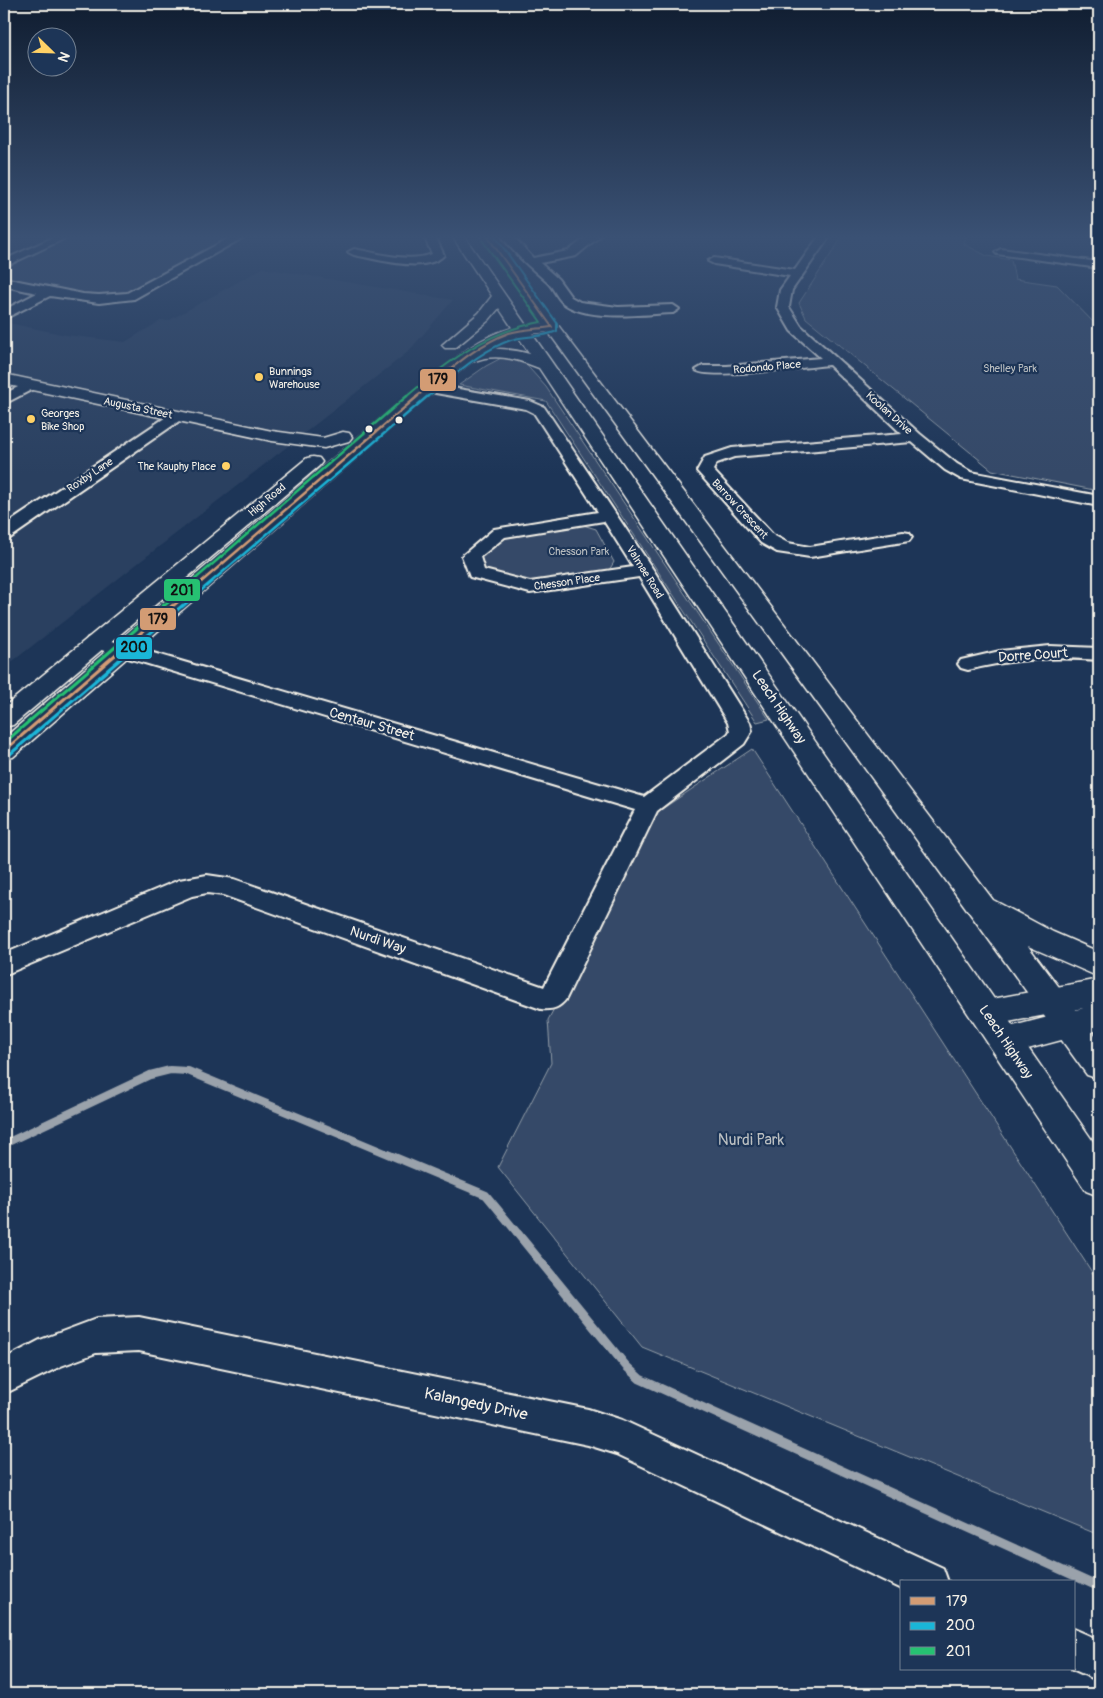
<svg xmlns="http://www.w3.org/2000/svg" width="1103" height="1698" font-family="Pangolin,sans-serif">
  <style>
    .built { fill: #2a4060 }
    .green { fill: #354a67; stroke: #949ea8 }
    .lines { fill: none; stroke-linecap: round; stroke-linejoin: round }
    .stream-far1 { stroke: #9aa2ab; stroke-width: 8 }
    .stream { stroke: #9aa2ab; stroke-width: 9 }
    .street-casing { stroke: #f4f1e8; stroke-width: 4 }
    .secondary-casing { stroke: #f4f1e8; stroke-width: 3 }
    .primary-casing { stroke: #f4f1e8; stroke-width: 3 }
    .highway-casing { stroke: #f4f1e8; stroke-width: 3 }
    .street { fill: #1d3557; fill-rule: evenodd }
    .secondary { fill: #1d3557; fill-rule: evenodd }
    .primary { fill: #1d3557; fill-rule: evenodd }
    .highway { fill: #1d3557; fill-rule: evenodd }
    .bus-1-far2-casing { stroke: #1d3557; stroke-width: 4 }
    .bus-1-far1-casing { stroke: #1d3557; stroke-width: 5 }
    .bus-1-casing { stroke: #1d3557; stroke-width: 6 }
    .bus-2-far2-casing { stroke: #1d3557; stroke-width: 4 }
    .bus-2-far1-casing { stroke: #1d3557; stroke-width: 5 }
    .bus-2-casing { stroke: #1d3557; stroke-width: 6 }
    .bus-3-far2-casing { stroke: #1d3557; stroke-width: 4 }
    .bus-3-far1-casing { stroke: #1d3557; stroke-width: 5 }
    .bus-3-casing { stroke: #1d3557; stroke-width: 6 }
    .bus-1-far2 { stroke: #d39c74; stroke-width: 2 }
    .bus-1-far1 { stroke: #d39c74; stroke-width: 2.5 }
    .bus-1 { stroke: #d39c74; stroke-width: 3 }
    .bus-2-far2 { stroke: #1ab6d8; stroke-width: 2 }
    .bus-2-far1 { stroke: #1ab6d8; stroke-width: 2.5 }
    .bus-2 { stroke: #1ab6d8; stroke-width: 3 }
    .bus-3-far2 { stroke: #26c172; stroke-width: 2 }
    .bus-3-far1 { stroke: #26c172; stroke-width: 2.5 }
    .bus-3 { stroke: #26c172; stroke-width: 3 }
    .poi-dot { fill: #ffd166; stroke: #1d3557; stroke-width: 2 }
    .bus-dot { fill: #f4f1e8; stroke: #1d3557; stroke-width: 2 }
    .labels { text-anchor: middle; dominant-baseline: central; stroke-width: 4.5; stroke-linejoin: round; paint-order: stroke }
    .far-street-label { font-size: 11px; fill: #f4f1e8; stroke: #1d3557 }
    .far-park-label { font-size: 11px; fill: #bbbfc1; stroke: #1d3557 }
    .far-poi-label { font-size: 11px; fill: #f4f1e8; stroke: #1d3557; text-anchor: start }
    .street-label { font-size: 14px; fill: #f4f1e8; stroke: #1d3557 }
    .near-park-label { font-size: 16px; fill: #bbbfc1; stroke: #1d3557 }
    .near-street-label { font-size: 16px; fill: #f4f1e8; stroke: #1d3557 }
    .line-badge { stroke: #1d3557; stroke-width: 2 }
    .pale-badge-label { font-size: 14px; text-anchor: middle; font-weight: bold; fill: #111 }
  </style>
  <rect width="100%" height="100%" fill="#1d3557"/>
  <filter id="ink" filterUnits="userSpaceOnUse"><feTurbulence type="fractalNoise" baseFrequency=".02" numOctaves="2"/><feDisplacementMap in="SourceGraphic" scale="10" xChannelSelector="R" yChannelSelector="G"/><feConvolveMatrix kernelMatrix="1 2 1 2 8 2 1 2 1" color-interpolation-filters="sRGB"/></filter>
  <g filter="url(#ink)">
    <path class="built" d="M 263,268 L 453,300 L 408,352 L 4,668 L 4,322 L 66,335 L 125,342 L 162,320 L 168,321 Z"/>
    <path class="green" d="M 71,236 L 233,236 L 128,293 L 103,298 L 4,280 L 4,267 Z
      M 843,236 L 966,236 L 964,244 L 987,256 L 1011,260 L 1015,279 L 1057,285 L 1099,328 L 1099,491 L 992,470 L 806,318 L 799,303 Z
      M 505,356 L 522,360 L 546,387 L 769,719 L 757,722 L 546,401 L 459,385 L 486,366 Z
      M 583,525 L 596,529 L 614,562 L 608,572 L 529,583 L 481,569 L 479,558 L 504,538 Z
      M 752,749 L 1099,1283 L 1099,1535 L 642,1347 L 498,1167 L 551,1063 L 548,1020 L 659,811 Z"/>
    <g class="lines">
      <path class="stream-far1" d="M 4,1144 L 150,1075 L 170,1070 L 188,1071 L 486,1195 L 519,1235"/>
      <path class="stream" d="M 518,1234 L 626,1366 L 640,1379 L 1099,1587"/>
      <defs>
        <path id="street" d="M 56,236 L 70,236 L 4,267 L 4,260 Z
          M 233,236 L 246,236 L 134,299 L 99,303 L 50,296 L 4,319 L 4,310 L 37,293 L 4,286 L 4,278 L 83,294 L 99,295 L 127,293 Z
          M 424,236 L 435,236 L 444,255 C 426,274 377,259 354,255 L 348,252 L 354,249 C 378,253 408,263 432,254 Z
          M 502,236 L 513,236 L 533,258 L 568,251 L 588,236 L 600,236 L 576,256 L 540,263 L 558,279 L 571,297 L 580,302 L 618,307 L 673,305 L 679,309 L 673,313 C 644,314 587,322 563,303 C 556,297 554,288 547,282 C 530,267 515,255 502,236 Z
          M 819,236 L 830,236 L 792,290 L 789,307 L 801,326 L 920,434 L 957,464 L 971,472 L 1099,496 L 1099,506 L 961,479 L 945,470 L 912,442 L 734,457 L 717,463 L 713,470 L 773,535 L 788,543 L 810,547 L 903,532 L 909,533 L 912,537 L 909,541 L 903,542 L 810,557 L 777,552 L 761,543 L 697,471 L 705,457 L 732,448 L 902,434 L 829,365 C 810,367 704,380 696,370 L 703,366 L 727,366 L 821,358 L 791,331 L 777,307 L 780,290 L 790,276 L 714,264 L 708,261 L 714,258 L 795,270 Z
          M 1001,249 L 1099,262 L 1099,268 L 997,254 L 995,252 Z
          M 30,381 L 35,382 L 37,385 L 35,388 L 4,404 L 4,394 Z
          M 429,384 L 530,401 L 544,407 L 654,571 L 750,723 L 752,731 L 744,744 L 657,811 L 566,999 C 559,1008 553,1010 541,1009 L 223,895 L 207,893 L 192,896 L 4,975 L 4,954 L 179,880 L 207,875 L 234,879 L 544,987 L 635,810 L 88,646 L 85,642 L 88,638 L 95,636 L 102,638 L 644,797 L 728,734 L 730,731 L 728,723 L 639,577 L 530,593 L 470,577 L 462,556 L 494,529 L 598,512 L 534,413 L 526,409 L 424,391 L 422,388 L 424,385 ZM 604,521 L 633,567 L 530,582 L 484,570 L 480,557 L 505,537 Z
          M 177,412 L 182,413 L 184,416 L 182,419 L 10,538 L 4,539 L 4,526 L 172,413 Z
          M 1050,646 L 1099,648 L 1099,660 C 1054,656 1012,659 968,670 L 961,668 L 958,664 L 961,660 L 1000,651 Z
          M 139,1317 L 588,1409 L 622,1420 L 943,1568 L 948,1582 L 902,1582 L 902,1589 L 617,1454 L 588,1445 L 139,1351 L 96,1353 L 61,1366 L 4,1394 L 4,1359 L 40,1340 L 96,1319 Z
          M 1074,1629 L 1099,1640 L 1099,1681 L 1072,1669 L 1074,1669 Z"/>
        <path id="secondary" d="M 4,374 L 272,431 L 323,438 L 343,432 L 349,433 L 352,437 L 349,441 L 324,448 L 272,441 L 4,384 Z
          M 1099,979 L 1099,1030 L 1005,1055 L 994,1051 L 989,1041 L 994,1031 L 1083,1008 L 987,1026 L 976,1022 L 971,1013 L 976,1004 L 987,1000 Z"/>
        <path id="primary" d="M 552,323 L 557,324 L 559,327 L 557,330 C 544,334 529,332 516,337 C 480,349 451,380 421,402 L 13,757 L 4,759 L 4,738 L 409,394 C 440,373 469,341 506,330 C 521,325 537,324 552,323 Z
          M 313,457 L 319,458 L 322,462 L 319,466 L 13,725 L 4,727 L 4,707 L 307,458 Z"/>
        <path id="highway" d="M 452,236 L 464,236 L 1099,1150 L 1099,1196 L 1086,1191 L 539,368 C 521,361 505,355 485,358 C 476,360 468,365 458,362 L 456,359 C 467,343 514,349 530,354 L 499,308 L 489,320 L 455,348 L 445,348 L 442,345 L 479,313 L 492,296 Z
          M 481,236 L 493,236 L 557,324 L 993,900 L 1053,932 L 1099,952 L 1099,977 L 1028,946 L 1099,1040 L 1099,1079 L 1087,1075 L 547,330 Z"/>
      </defs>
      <use href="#street" class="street-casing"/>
      <use href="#secondary" class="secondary-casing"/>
      <use href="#primary" class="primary-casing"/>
      <use href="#highway" class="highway-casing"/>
      <use href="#street" class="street"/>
      <use href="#secondary" class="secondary"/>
      <use href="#primary" class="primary"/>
      <use href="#highway" class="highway"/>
      <defs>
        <path id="bus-1-far2" d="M 416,397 C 445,375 473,346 509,333 C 523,329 538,329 552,327 L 487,236"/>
        <path id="bus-1-far1" d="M 172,607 L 418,396"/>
        <path id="bus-1" d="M 4,751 L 173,605"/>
        <path id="bus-2-far2" d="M 427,397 C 453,377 479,351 511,340 C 526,335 542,338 557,331 L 557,323 L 495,236"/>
        <path id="bus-2-far1" d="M 182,607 L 428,396"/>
        <path id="bus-2" d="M 8,756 L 183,605"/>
        <path id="bus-3-far2" d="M 406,397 C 447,362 487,331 541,322 L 482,240"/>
        <path id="bus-3-far1" d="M 163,607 L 407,396"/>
        <path id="bus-3" d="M 4,743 L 164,605"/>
      </defs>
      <use href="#bus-1-far2" class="bus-1-far2-casing"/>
      <use href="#bus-1-far1" class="bus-1-far1-casing"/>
      <use href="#bus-1" class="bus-1-casing"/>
      <use href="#bus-2-far2" class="bus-2-far2-casing"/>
      <use href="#bus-2-far1" class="bus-2-far1-casing"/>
      <use href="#bus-2" class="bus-2-casing"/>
      <use href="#bus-3-far2" class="bus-3-far2-casing"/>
      <use href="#bus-3-far1" class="bus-3-far1-casing"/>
      <use href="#bus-3" class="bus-3-casing"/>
      <use href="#bus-1-far2" class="bus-1-far2"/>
      <use href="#bus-1-far1" class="bus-1-far1"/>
      <use href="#bus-1" class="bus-1"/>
      <use href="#bus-2-far2" class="bus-2-far2"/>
      <use href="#bus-2-far1" class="bus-2-far1"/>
      <use href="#bus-2" class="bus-2"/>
      <use href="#bus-3-far2" class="bus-3-far2"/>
      <use href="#bus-3-far1" class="bus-3-far1"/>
      <use href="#bus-3" class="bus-3"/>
    </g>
  </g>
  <linearGradient id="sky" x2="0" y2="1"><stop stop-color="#101d30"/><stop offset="0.5" stop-color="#3a5174"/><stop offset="1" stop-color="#3a5174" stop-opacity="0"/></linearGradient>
  <rect width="1103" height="474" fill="url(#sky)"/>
  <g class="poi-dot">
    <circle cx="259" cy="377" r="5"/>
    <circle cx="31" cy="419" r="5"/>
    <circle cx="226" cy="466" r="5"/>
  </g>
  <g class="bus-dot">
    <circle cx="399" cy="420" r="4.5"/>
    <circle cx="369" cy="429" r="4.5"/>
  </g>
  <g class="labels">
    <g class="far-street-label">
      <text transform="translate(767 367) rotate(-5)">Rodondo Place</text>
      <text transform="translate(138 408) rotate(12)">Augusta Street</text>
      <text transform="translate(889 413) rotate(42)">Koolan Drive</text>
      <text transform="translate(90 475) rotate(-34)">Roxby Lane</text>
      <text transform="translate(267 500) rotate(-40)">High Road</text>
      <text transform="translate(740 509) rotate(47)">Barrow Crescent</text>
      <text transform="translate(645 572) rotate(58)">Valmae Road</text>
      <text transform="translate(567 582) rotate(-8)">Chesson Place</text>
    </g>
    <g class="far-park-label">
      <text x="1010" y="368">Shelley Park</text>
      <text x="579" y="551">Chesson Park</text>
    </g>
    <g class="far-poi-label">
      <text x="269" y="371">Bunnings<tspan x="269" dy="13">Warehouse</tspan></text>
      <text x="41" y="413">Georges<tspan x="41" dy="13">Bike Shop</tspan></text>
      <text x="216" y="466" text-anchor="end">The Kauphy Place</text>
    </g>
    <g class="street-label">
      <text transform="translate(1033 655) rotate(-4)">Dorre Court</text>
      <text transform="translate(779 707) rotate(56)">Leach Highway</text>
      <text transform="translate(372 724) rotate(16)">Centaur Street</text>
      <text transform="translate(378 940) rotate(19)">Nurdi Way</text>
      <text transform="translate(1006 1042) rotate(56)">Leach Highway</text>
    </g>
    <g class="near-park-label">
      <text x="751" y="1140">Nurdi Park</text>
    </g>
    <g class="near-street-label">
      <text transform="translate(476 1404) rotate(12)">Kalangedy Drive</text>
    </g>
  </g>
  <g class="line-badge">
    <rect x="419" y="368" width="38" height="24" rx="5" fill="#d39c74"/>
    <rect x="163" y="578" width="38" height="24" rx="5" fill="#26c172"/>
    <rect x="139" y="607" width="38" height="24" rx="5" fill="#d39c74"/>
    <rect x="115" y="636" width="38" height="24" rx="5" fill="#1ab6d8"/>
  </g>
  <g class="pale-badge-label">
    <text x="438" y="384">179</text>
    <text x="182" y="595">201</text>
    <text x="158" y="624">179</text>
    <text x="134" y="652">200</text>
  </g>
  <rect width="1103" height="1698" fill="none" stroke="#1d3557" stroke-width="20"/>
  <rect x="10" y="10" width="1083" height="1678" fill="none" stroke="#f4f1e8" stroke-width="2" filter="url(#ink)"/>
  <rect x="900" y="1580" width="175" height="90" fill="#1d3557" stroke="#738091"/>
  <rect x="910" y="1597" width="25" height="8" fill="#d39c74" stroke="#738091"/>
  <text x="946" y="1606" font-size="15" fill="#f4f1e8">179</text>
  <rect x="910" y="1622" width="25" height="8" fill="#1ab6d8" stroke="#738091"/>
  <text x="946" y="1630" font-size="15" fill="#f4f1e8">200</text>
  <rect x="910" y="1647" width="25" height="8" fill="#26c172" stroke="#738091"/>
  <text x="946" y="1656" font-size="15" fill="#f4f1e8">201</text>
  <g transform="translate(52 52) rotate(113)"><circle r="24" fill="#1d3557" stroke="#738091"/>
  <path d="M0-4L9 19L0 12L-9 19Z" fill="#ffd166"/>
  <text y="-8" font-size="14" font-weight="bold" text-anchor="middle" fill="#f4f1e8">N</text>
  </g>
</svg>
